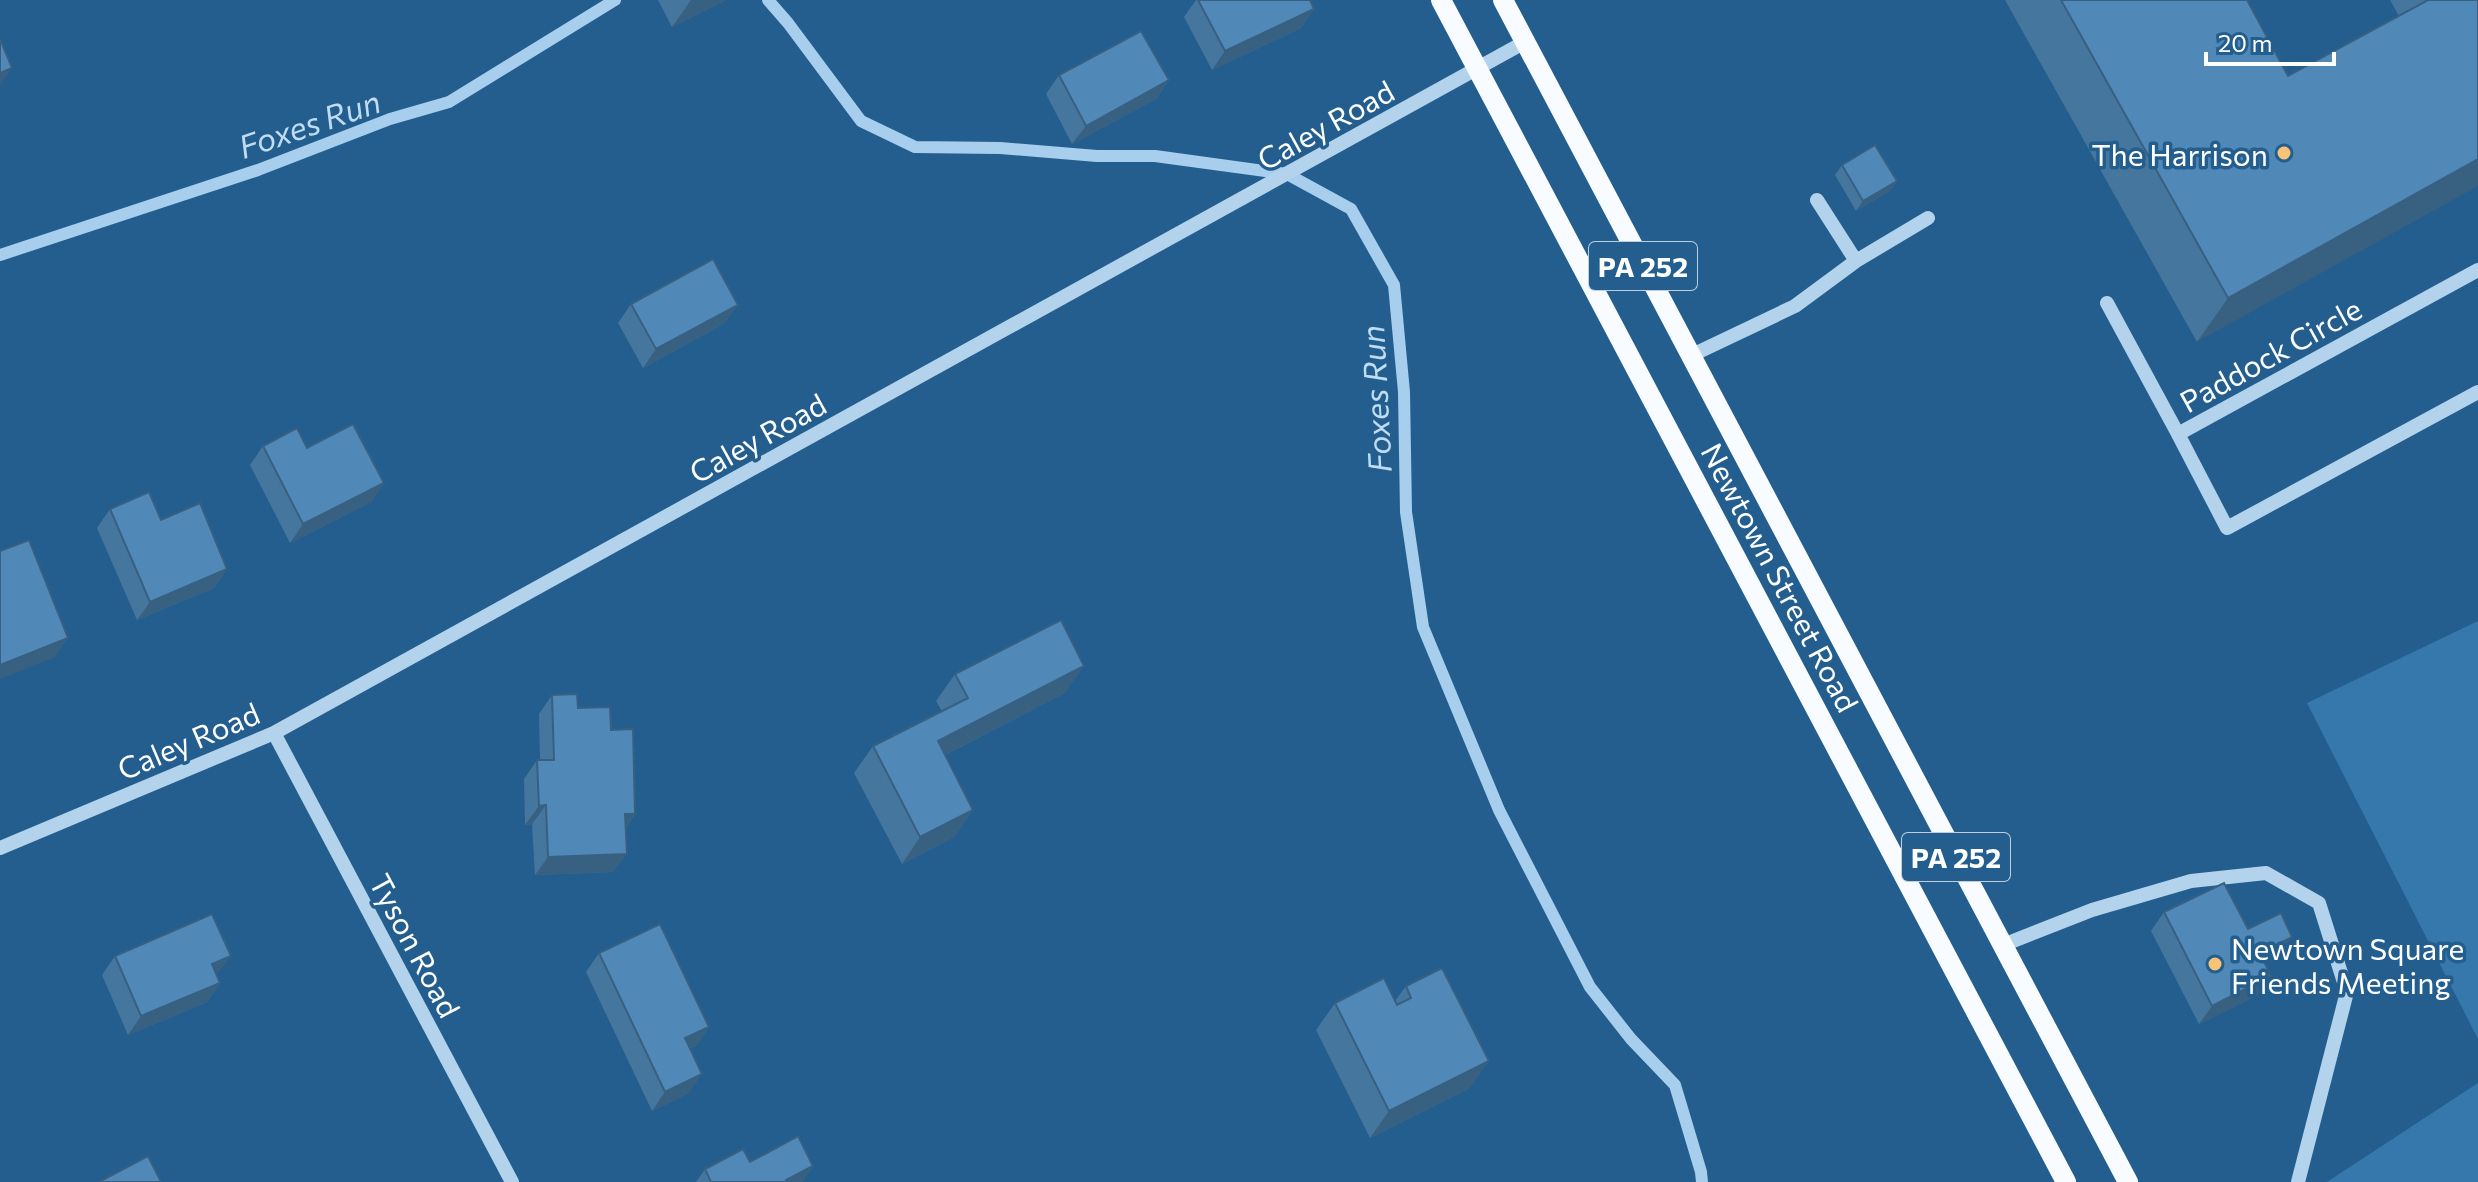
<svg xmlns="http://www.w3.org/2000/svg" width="2478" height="1182" font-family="Commissioner,sans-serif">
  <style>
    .green { fill: #3778ac }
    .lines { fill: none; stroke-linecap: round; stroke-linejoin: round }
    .stream { stroke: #a7cfed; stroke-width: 12 }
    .minor { stroke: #b3d3ec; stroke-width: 14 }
    .major { stroke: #f8fbff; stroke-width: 20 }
    .wall { fill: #45769e }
    .shaded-wall { fill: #386081 }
    .building { fill: #5089b8; stroke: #386081; stroke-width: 2 }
    .poi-dot { fill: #f7c376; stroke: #235e8f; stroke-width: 3 }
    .labels { text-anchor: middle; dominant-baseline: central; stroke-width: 7; stroke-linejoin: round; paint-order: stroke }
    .shield { fill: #235e8f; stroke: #bdcfdd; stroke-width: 2 }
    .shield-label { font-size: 28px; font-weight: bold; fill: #fff }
    .street-label { font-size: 30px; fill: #fff; stroke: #235e8f }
    .poi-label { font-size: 30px; fill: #fff; stroke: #235e8f; text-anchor: end }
    .water-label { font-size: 32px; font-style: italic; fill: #bfdcf3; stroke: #235e8f }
  </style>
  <rect width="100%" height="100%" fill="#235e8f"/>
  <path class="green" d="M 2478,621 L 2478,1039 L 2307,703 Z
    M 2478,1083 L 2478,1182 L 2327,1182 Z"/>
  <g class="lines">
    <path class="stream" d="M 768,0 L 788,23 L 861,121 L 915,147 L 1000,148 L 1097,156 L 1155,156 L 1287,174 L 1351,209 L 1394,285 L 1404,392 L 1406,512 L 1423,627 L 1499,810 L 1590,987 L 1631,1039 L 1675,1085 L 1701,1172 L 1702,1182
      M 0,255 L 258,170 L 390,119 L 449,102 L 615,0"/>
    <path class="minor" d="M 1817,200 L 1856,261
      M 2478,270 L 2178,434 L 2227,528 L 2478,392
      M 2107,303 L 2178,434
      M 1690,356 L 1795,306 L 1856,261 L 1928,218
      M 274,733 L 512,1182
      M 0,848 L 274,733 L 1525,42
      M 2003,945 L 2092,910 L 2191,881 L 2266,873 L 2319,903 L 2347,992 L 2298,1182"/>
    <path class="major" d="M 1441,0 L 2066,1182
      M 1503,0 L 2128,1182"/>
  </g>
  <path class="wall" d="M 658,0 L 726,0 L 672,27 Z
    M 1196,0 L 1310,0 L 1314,9 L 1301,28 L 1212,70 L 1184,17 Z
    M 2005,0 L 2247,0 L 2288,76 L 2399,16 L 2390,0 L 2478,0 L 2197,342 Z
    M 1059,75 L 1169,80 L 1156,99 L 1072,144 L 1046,94 Z
    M 1842,165 L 1897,181 L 1890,191 L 1856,211 L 1835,175 Z
    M 631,304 L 725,323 L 643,368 L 618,323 Z
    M 263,446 L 307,448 L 384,483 L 371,502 L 290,543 L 250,465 Z
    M 110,509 L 161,520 L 227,569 L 214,588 L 137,620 L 97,528 Z
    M 955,674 L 1065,693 L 945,755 L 973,810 L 954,837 L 902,864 L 854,773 L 873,746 L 942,711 L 936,701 Z
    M 552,695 L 578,708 L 611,730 L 635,814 L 626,827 L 613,872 L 535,875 L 532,824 L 525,825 L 524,779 L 537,760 L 540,760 L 539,714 Z
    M 2164,912 L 2248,929 L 2279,956 L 2265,963 L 2271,976 L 2258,995 L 2199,1024 L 2151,931 Z
    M 599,953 L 709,1027 L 696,1046 L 690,1048 L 689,1093 L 652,1111 L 586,972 Z
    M 115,956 L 217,975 L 220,983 L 207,1002 L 128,1035 L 102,975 Z
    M 1406,986 L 1470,1088 L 1370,1138 L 1316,1030 L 1335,1003 L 1395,1001 Z
    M 750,1162 L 813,1166 L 802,1182 L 696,1182 L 705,1169 Z"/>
  <path class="shaded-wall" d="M 691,0 L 726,0 L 672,27 Z
    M 1314,9 L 1301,28 L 1212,70 L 1225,51 Z
    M 12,68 L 0,85 L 0,73 Z
    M 1169,80 L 1156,99 L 1072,144 L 1086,126 Z
    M 2478,159 L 2478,186 L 2197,342 L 2228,298 Z
    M 1897,181 L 1890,191 L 1856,211 L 1863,201 Z
    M 738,305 L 725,323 L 643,368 L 656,349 Z
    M 384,483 L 371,502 L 290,543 L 303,524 Z
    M 227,569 L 214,588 L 137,620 L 150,602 Z
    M 68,638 L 55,657 L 0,679 L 0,665 Z
    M 1084,666 L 1065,693 L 919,768 L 938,741 Z
    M 546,805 L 532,824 L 525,825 L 539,806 Z
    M 973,810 L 954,837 L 902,864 L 920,837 Z
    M 625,814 L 635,814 L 622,832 Z
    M 627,854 L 613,872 L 535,875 L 548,857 Z
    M 2292,937 L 2279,956 L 2247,972 L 2260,953 Z
    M 231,956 L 217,974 L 212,964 Z
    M 2271,976 L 2258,995 L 2199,1024 L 2212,1006 Z
    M 220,983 L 207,1002 L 128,1035 L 141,1016 Z
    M 709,1027 L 696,1046 L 672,1057 L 685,1038 Z
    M 1489,1061 L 1470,1088 L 1370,1138 L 1389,1111 Z
    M 702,1074 L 689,1093 L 652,1111 L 665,1092 Z
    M 813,1166 L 802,1182 L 785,1182 L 786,1180 Z"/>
  <path class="building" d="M 1198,0 L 1310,0 L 1314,9 L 1225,51 Z
    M 2061,0 L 2247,0 L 2288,76 L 2428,0 L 2478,0 L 2478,159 L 2228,298 Z
    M 1141,31 L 1169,80 L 1086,126 L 1059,75 Z
    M 0,39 L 12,68 L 0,73 Z
    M 1875,145 L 1897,181 L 1863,201 L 1842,165 Z
    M 713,259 L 738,305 L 656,349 L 631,304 Z
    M 353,424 L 384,483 L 303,524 L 263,446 L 297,428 L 307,448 Z
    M 149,492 L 161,520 L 200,503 L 227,569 L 150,602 L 110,509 Z
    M 29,540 L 68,638 L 0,665 L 0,551 Z
    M 1061,620 L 1084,666 L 938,741 L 973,810 L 920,837 L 873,746 L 968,698 L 955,674 Z
    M 577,694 L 578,708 L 610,707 L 611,730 L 633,729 L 635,814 L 625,814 L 627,854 L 548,857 L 546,805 L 539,806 L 537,760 L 554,760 L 552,695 Z
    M 2224,883 L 2248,929 L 2281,913 L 2292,937 L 2260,953 L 2271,976 L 2212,1006 L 2164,912 Z
    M 212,914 L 231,956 L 212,964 L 220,983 L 141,1016 L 115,956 Z
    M 660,924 L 709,1027 L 685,1038 L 702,1074 L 665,1092 L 599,953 Z
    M 1442,968 L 1489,1061 L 1389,1111 L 1335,1003 L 1384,978 L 1397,1005 L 1411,998 L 1406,986 Z
    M 798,1136 L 813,1166 L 786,1180 L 788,1182 L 711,1182 L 705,1169 L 743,1149 L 750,1162 Z
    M 148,1156 L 161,1182 L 99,1182 Z"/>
  <g class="poi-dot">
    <circle cx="2284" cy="153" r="8"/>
    <circle cx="2215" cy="964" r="8"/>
  </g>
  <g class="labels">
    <g class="shield">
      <rect x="1589" y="242" width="108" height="48" rx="6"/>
      <rect x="1902" y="833" width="108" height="48" rx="6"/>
    </g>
    <g class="shield-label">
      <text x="1643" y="266">PA 252</text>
      <text x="1956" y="857">PA 252</text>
    </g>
    <g class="street-label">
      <text transform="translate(1325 124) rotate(-29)">Caley Road</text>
      <text transform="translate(2270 354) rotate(-29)">Paddock Circle</text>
      <text transform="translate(757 437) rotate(-29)">Caley Road</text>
      <text transform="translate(1781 577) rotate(62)">Newtown Street Road</text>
      <text transform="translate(188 740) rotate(-23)">Caley Road</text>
      <text transform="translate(416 945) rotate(62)">Tyson Road</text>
    </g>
    <g class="poi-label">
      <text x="2268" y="153">The Harrison</text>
      <text x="2231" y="947" text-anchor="start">Newtown Square<tspan x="2231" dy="34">Friends Meeting</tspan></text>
    </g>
    <g class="water-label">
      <text transform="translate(309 123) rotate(-19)">Foxes Run</text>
      <text transform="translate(1375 399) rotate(-93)">Foxes Run</text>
    </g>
  </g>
  <path d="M2206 52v12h128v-12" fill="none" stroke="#ffffff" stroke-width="4"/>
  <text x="2218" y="52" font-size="24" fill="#ffffff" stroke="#235e8f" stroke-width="6" paint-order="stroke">20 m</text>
</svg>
